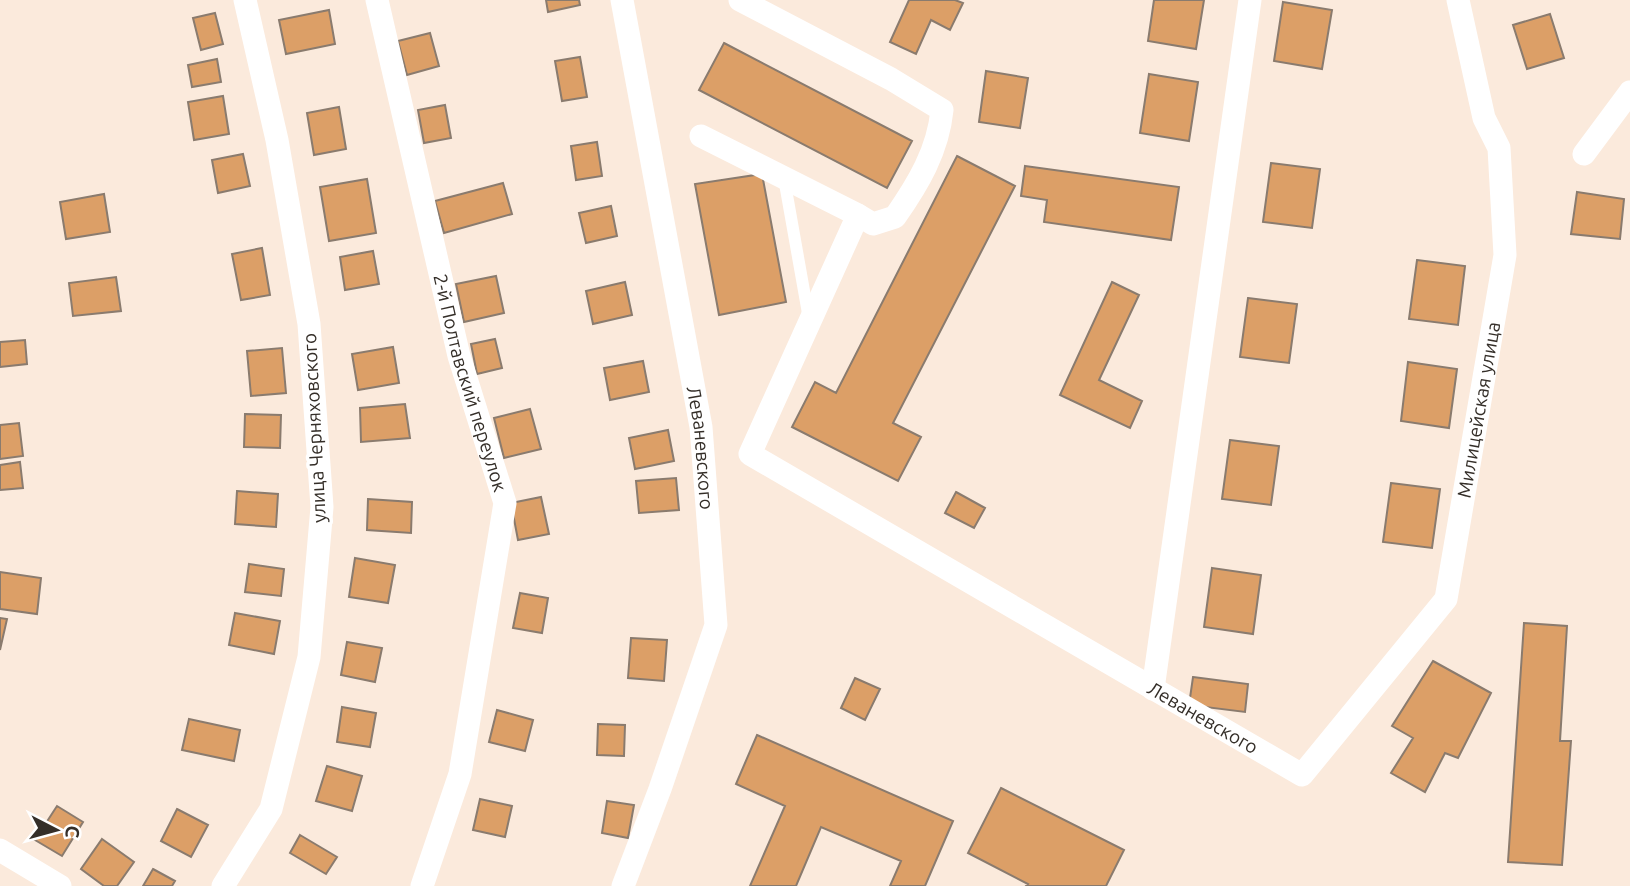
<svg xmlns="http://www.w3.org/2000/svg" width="1630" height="886" font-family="Ubuntu,sans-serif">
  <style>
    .building { fill: #dc9f67; stroke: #8a7b6e; stroke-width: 2 }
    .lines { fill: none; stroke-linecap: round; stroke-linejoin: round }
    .lane { stroke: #fff; stroke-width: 12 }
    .street { stroke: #fff; stroke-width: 23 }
    .labels { text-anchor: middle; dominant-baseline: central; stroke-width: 7; stroke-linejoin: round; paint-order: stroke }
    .street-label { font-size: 19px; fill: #342e28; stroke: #fff }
  </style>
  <rect width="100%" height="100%" fill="#fbeadc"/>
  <path class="building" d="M 546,0 L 579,0 L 580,5 L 548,12 Z
    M 909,0 L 955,0 L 963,3 L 950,30 L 931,20 L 916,54 L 890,42 Z
    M 1154,0 L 1204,0 L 1196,49 L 1148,41 Z
    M 1283,2 L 1332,10 L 1322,69 L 1274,61 Z
    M 329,10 L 335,44 L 286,54 L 279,20 Z
    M 215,13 L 223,44 L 201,50 L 193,18 Z
    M 1550,14 L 1564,58 L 1527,69 L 1513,25 Z
    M 430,33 L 439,66 L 407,75 L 398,41 Z
    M 724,43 L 912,141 L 887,188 L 699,90 Z
    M 580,57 L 587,97 L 562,101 L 555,61 Z
    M 217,59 L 221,82 L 192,87 L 188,65 Z
    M 986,71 L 1028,78 L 1020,128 L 979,122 Z
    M 1149,74 L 1198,82 L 1189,141 L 1140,133 Z
    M 223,96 L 229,134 L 194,140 L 188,102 Z
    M 445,105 L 451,138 L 424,143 L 418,110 Z
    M 339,107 L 346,149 L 314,155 L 307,113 Z
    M 597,142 L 602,176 L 576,180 L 571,146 Z
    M 243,154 L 250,186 L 218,193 L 212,160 Z
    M 957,156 L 1015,186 L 893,423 L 921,437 L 898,481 L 792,427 L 815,382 L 836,393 Z
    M 1271,163 L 1320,169 L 1312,228 L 1263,222 Z
    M 1025,166 L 1179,187 L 1171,240 L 1044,222 L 1047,200 L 1021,196 Z
    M 762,174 L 786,302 L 719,315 L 695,184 Z
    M 367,179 L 376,233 L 329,241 L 320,187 Z
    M 503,183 L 512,214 L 444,233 L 435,201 Z
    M 1577,192 L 1624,199 L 1620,239 L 1571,234 Z
    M 104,194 L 110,232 L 66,239 L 60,202 Z
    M 611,206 L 617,236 L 586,243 L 579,213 Z
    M 262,248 L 270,295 L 241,300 L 232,254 Z
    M 373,251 L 379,284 L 345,290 L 340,257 Z
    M 1417,260 L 1465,266 L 1458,325 L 1409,319 Z
    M 496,276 L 504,313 L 464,322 L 456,284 Z
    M 116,277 L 121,311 L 73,316 L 69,283 Z
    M 625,282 L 632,315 L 593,324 L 586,291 Z
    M 1112,282 L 1139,295 L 1099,380 L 1142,401 L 1130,428 L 1060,395 Z
    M 1248,298 L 1297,304 L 1289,363 L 1240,357 Z
    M 495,339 L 502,368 L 477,374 L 471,344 Z
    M 25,340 L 27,364 L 0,367 L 0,342 Z
    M 393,347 L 399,383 L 358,390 L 352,354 Z
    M 282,348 L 286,393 L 251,396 L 247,351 Z
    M 643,361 L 649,392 L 610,400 L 604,368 Z
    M 1408,362 L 1457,369 L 1449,428 L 1401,421 Z
    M 405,404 L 410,438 L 361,442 L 360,408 Z
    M 530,409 L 541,449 L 504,458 L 494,418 Z
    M 245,414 L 281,415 L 280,448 L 244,447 Z
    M 19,423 L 23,456 L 0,459 L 0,425 Z
    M 668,430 L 674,461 L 635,469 L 629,438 Z
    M 1230,440 L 1279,446 L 1271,505 L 1222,499 Z
    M 20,462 L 23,488 L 0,490 L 0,465 Z
    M 676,478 L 679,510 L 639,513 L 636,481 Z
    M 1391,483 L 1440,489 L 1432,548 L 1383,542 Z
    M 237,491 L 278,494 L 276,527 L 235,524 Z
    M 956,492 L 985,508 L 974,528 L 945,513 Z
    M 541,497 L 549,534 L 518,540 L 511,503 Z
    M 368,499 L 412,502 L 411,533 L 367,530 Z
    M 355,558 L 395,565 L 388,603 L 349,597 Z
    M 249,564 L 284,569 L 281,596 L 245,592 Z
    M 1212,568 L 1261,575 L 1253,634 L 1204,627 Z
    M 0,572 L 41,578 L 37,614 L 0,609 Z
    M 520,593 L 548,598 L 542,633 L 513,628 Z
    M 235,613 L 280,621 L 274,654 L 229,645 Z
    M 0,618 L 7,619 L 0,650 Z
    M 1524,623 L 1567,626 L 1560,741 L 1571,741 L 1562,865 L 1508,862 Z
    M 631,638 L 667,640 L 664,681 L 628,678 Z
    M 347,642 L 382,648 L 375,682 L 341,675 Z
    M 1433,661 L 1491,693 L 1458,758 L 1445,753 L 1425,792 L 1391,773 L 1413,738 L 1392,726 Z
    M 1193,677 L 1248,684 L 1245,712 L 1189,705 Z
    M 855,678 L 880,689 L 865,720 L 841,708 Z
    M 342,707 L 376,713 L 370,747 L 337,742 Z
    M 497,710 L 533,720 L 525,751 L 489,742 Z
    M 189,719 L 240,730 L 234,761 L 182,750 Z
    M 598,724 L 625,725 L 624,756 L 597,755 Z
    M 757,735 L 953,821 L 925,886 L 890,886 L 901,861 L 821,827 L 796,886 L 750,886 L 785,806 L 736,784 Z
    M 327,766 L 362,776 L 352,811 L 316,801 Z
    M 1001,788 L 1124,850 L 1106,886 L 1026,886 L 1028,884 L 968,853 Z
    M 480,799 L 512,806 L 505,837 L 473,830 Z
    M 607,801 L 634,805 L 628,838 L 602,833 Z
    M 57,806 L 83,822 L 62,856 L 35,840 Z
    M 177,809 L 208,825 L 191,857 L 161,841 Z
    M 300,835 L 337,857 L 326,874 L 290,853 Z
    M 102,839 L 134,862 L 117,886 L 104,886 L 81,869 Z
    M 153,869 L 175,881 L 172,886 L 143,886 Z"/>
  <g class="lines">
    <path class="lane" d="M 784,178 L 809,319"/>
    <g class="street">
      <path id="s1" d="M 377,0 L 459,356 L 505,503 L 460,774 L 422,886"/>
      <path id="s2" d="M 622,0 L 701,427 L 716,625 L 660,789 L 623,886"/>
      <path d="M 740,0 L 891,79 L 942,110 C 938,151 918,184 895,217 L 873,224 L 858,215"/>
      <path id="s3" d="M 701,136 L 858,215 L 750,454 L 1302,775 L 1446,599 L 1505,255 L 1499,148 L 1484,118 L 1458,0"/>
      <path d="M 1584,154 L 1630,92"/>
      <path d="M 1153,689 L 1250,0"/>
      <path d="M 0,850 L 60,886"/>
      <path d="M 223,886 L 271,809 L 309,657 L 322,507 L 309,324 L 277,140 L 245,0"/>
    </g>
  </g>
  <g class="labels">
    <g class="street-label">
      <text stroke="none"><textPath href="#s1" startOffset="394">2-й Полтавский переулок</textPath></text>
      <text stroke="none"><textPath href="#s3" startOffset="1496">Милицейская улица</textPath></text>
      <text transform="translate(314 428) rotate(-93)">улица Черняховского</text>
      <text stroke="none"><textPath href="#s2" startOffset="455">Леваневского</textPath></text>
      <text stroke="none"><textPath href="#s3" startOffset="962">Леваневского</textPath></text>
    </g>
  </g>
  <g transform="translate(56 830) rotate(96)" stroke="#ffffff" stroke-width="5" paint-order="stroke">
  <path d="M0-5L12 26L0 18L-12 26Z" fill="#342e28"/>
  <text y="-10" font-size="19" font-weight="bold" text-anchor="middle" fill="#342e28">С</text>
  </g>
</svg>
